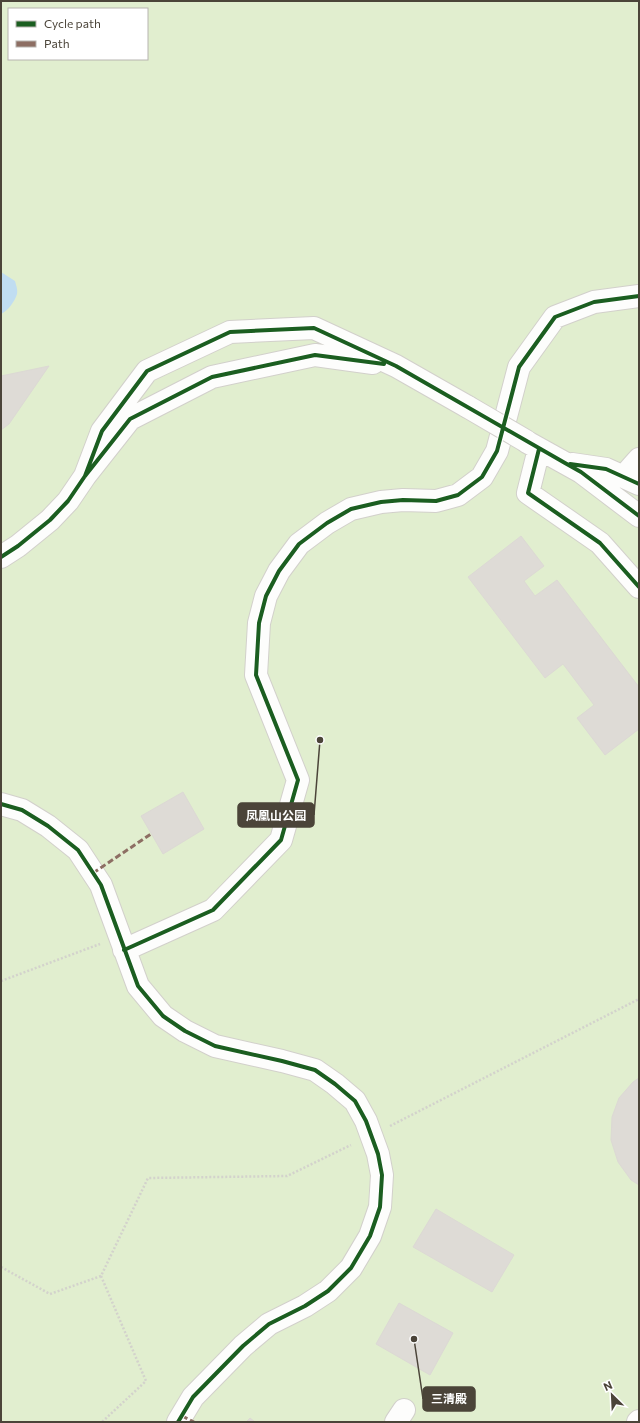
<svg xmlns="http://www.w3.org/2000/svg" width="640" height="1423" font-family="Commissioner,'Noto Sans SC',sans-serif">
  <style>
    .green { fill: #e1eecf; fill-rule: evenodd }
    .water { fill: #c0ddf1 }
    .building { fill: #dedbd6; stroke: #dcd9d4 }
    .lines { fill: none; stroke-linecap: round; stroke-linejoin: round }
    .minor-casing { stroke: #d2d0cb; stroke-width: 24 }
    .path { stroke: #d3d2cc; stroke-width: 2.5; stroke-dasharray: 2 2; stroke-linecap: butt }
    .minor { stroke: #fdfdfc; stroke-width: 22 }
    .minor-bridge-casing { stroke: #d2d0cb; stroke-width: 24; stroke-linecap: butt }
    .minor-bridge { stroke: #fdfdfc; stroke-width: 22 }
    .quiet { stroke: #8d6e63; stroke-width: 3; stroke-dasharray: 6 3; stroke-linecap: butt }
    .cycleway-casing { stroke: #fff; stroke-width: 6 }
    .cycleway { stroke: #1b5e20; stroke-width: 4 }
    .leader { fill: none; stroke: #4b4439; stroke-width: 1.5 }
    .callout-dot { fill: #4b4439; stroke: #fff; stroke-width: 1.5 }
    .callout { fill: #4b4439; stroke: #4b4439; stroke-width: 1.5 }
    .callout-label { font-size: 12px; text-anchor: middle; font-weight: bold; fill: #fff }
  </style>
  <rect width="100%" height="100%" fill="#f4f2ee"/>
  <path class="green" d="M 1,1 L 639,1 L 639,1422 L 1,1422 ZM 9,9 L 147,9 L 147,59 L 9,59 Z"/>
  <path class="water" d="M 1,272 L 15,281 C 16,285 18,290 17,294 C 15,301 8,311 1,314 Z"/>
  <path class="building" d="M 49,366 L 9,424 L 1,430 L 1,376 Z
    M 521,536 L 544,566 L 524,581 L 535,596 L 557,580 L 639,687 L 639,729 L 605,755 L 577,718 L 594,705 L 563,664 L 545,678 L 468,577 Z
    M 183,792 L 204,829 L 163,854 L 141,816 Z
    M 639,1078 L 639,1185 L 631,1180 L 618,1162 L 611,1140 L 612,1117 L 619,1098 L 633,1082 Z
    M 436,1209 L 514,1255 L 492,1292 L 413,1247 Z
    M 399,1303 L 453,1333 L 430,1375 L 376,1344 Z
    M 250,1418 L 255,1422 L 246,1422 Z"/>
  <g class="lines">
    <defs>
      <path id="minor" d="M 527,442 L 581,472 L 639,516
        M 539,449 L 528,493 L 600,543 L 639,587
        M 572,464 L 606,469 L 639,484
        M 85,476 L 102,431 L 147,371 L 230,332 L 314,328 L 396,366 L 468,407
        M 623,477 L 639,459
        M 1,557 L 18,546 L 50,520 L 68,501 L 85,476 L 130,419 L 212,377 L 315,355 L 373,363
        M 1,804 L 22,810 L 48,826 L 78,850 L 101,885 L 138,986 L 163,1016 L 185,1031 L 215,1046 L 282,1061 L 315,1070 L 335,1084 L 355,1101 L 366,1121 L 378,1154 L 382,1175 L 380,1207 L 370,1236 L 351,1268 L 328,1291 L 305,1306 L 269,1324 L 243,1346 L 193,1397 L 178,1422
        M 124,950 L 213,910 L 281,840 L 298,780 L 256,675 L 259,623 L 266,596 L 279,571 L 299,544 L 327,523 L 351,509 L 381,502 L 403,500 L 436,501 L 458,495 L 482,477 L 497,451 L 519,367 L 555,317 L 594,302 L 639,296
        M 396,1422 L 404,1410
        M 638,1422 L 639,1421"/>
    </defs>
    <use href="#minor" class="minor-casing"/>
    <path class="path" d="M 1,981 L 100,944
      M 390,1126 L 639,999
      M 1,1267 L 50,1294 L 101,1276 L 148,1178 L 287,1176 L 351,1145
      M 101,1276 L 146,1381 L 102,1422"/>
    <use href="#minor" class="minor"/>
    <defs>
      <path id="minor-bridge" d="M 468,407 L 526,441"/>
    </defs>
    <use href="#minor-bridge" class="minor-bridge-casing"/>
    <use href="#minor-bridge" class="minor-bridge"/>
    <path class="quiet" d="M 93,873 L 151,834
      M 182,1416 L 194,1422"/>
    <defs>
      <path id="cycleway" d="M 539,449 L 528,493 L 600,543 L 639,587
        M 570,464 L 606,469 L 639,484
        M 85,476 L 102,431 L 147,371 L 230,332 L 314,328 L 396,366 L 565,463 L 581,472 L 639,516
        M 1,557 L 18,546 L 50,520 L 68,501 L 85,476 L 130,419 L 212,377 L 315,355 L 384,364
        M 1,804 L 22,810 L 48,826 L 78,850 L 101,885 L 138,986 L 163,1016 L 185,1031 L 215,1046 L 282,1061 L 315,1070 L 335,1084 L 355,1101 L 366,1121 L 378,1154 L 382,1175 L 380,1207 L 370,1236 L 351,1268 L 328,1291 L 305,1306 L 269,1324 L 243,1346 L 193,1397 L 178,1422
        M 124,950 L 213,910 L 281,840 L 298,780 L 256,675 L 259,623 L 266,596 L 279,571 L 299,544 L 327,523 L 351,509 L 381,502 L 403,500 L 436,501 L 458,495 L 482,477 L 497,451 L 519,367 L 555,317 L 594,302 L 639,296"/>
    </defs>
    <use href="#cycleway" class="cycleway-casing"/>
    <use href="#cycleway" class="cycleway"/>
  </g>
  <path class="leader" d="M320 740L314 815M414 1339L423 1399"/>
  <g class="callout-dot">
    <circle cx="320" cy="740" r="4"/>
    <circle cx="414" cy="1339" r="4"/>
  </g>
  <g class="callout">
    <rect x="238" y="803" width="76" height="24" rx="4"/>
    <rect x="423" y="1387" width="52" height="24" rx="4"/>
  </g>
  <g class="callout-label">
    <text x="276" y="820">凤凰山公园</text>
    <text x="449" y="1403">三清殿</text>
  </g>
  <rect width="640" height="1423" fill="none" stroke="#4b4439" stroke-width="4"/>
  <rect x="8" y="8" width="140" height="52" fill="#ffffff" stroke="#b7b4b0"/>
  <rect x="16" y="21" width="20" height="6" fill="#1b5e20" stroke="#b7b4b0"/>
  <text x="44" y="28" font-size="12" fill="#4b4439">Cycle path</text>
  <rect x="16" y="41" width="20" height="6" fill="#8d6e63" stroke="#b7b4b0"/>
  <text x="44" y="48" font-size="12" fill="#4b4439">Path</text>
  <g transform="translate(612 1395) rotate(336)" stroke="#ffffff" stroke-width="3" paint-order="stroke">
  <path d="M0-3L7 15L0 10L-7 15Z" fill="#4b4439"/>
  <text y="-6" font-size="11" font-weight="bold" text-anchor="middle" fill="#4b4439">N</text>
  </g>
</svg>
